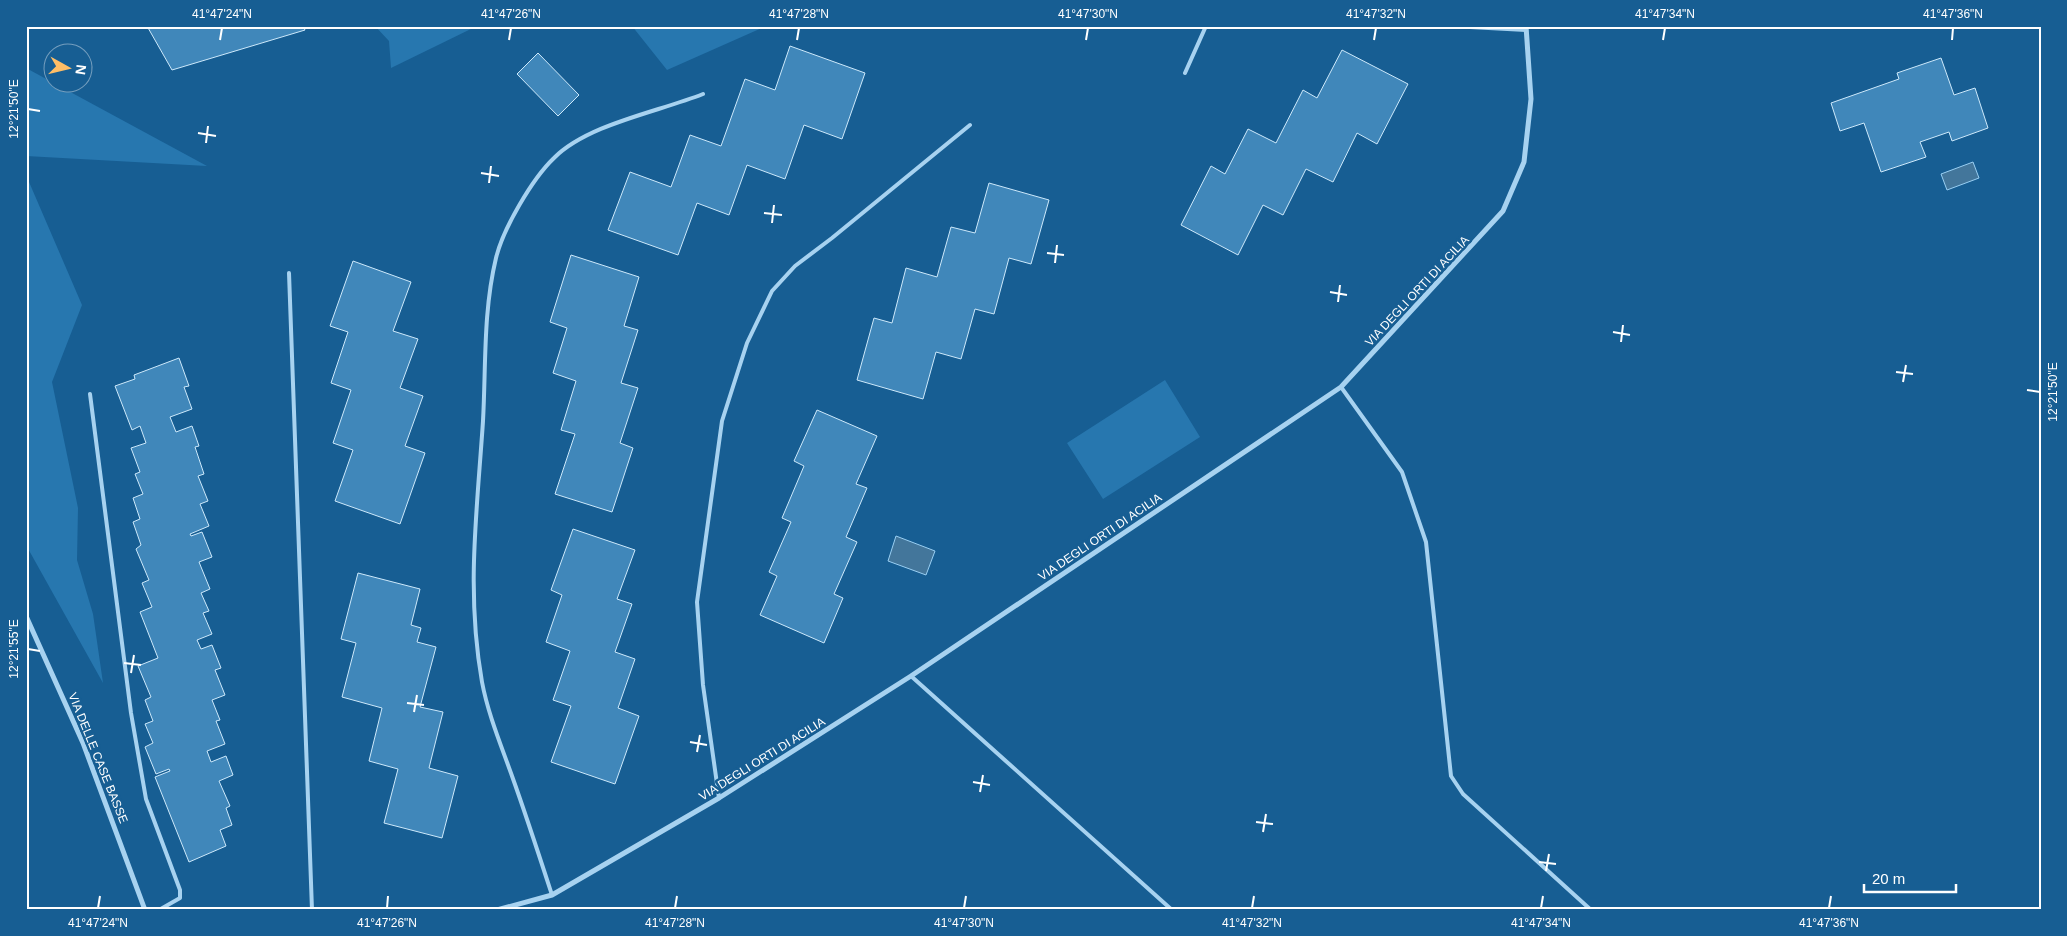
<svg xmlns="http://www.w3.org/2000/svg" width="2067" height="936" font-family="Arial,sans-serif">
  <style>
    .green { fill: #2777af }
    .water { fill: #43769b; stroke: #99cff3 }
    .building { fill: #4087ba; stroke: #cde9fb }
    .lines { fill: none; stroke-linecap: round; stroke-linejoin: round }
    .lane { stroke: #a7d2f0; stroke-width: 4 }
    .street { stroke: #a7d2f0; stroke-width: 5 }
    .ticks { fill: none; stroke: #fff; stroke-width: 2 }
    .labels { text-anchor: middle; dominant-baseline: central; stroke-width: 5; stroke-linejoin: round; paint-order: stroke }
    .street-label { font-size: 12px; fill: #fff; stroke: #175e93 }
    .neatline { fill: none; stroke: #fff; stroke-width: 2 }
    .ticks-label { font-size: 12px; text-anchor: middle; fill: #fff }
  </style>
  <rect width="100%" height="100%" fill="#175e93"/>
  <path class="green" d="M 375,26 L 477,26 L 391,68 L 389,41 Z
    M 632,26 L 766,26 L 667,70 Z
    M 26,68 L 207,166 L 26,156 Z
    M 26,175 L 82,305 L 52,382 L 78,508 L 77,560 L 93,614 L 103,683 L 26,545 Z
    M 1165,380 L 1200,437 L 1103,499 L 1067,443 Z"/>
  <path class="water" d="M 1973,162 L 1979,178 L 1947,190 L 1941,174 Z
    M 896,536 L 935,551 L 926,575 L 888,561 Z"/>
  <path class="building" d="M 147,26 L 303,26 L 305,30 L 172,70 Z
    M 790,46 L 865,73 L 842,139 L 804,125 L 785,179 L 747,165 L 729,215 L 697,203 L 678,255 L 608,230 L 630,172 L 671,187 L 690,135 L 721,146 L 745,79 L 775,90 Z
    M 1342,50 L 1408,84 L 1377,144 L 1357,133 L 1333,182 L 1306,169 L 1283,215 L 1263,205 L 1238,255 L 1181,225 L 1211,166 L 1225,174 L 1248,129 L 1276,143 L 1303,90 L 1317,98 Z
    M 538,53 L 579,95 L 558,116 L 517,74 Z
    M 1941,58 L 1954,95 L 1975,88 L 1988,128 L 1952,141 L 1949,132 L 1920,142 L 1926,157 L 1881,172 L 1864,123 L 1840,131 L 1831,103 L 1899,79 L 1897,73 Z
    M 989,183 L 1049,200 L 1031,264 L 1009,258 L 994,314 L 975,309 L 961,359 L 936,352 L 923,399 L 857,380 L 874,318 L 892,323 L 906,268 L 937,277 L 951,227 L 975,233 Z
    M 571,255 L 639,277 L 624,326 L 638,330 L 621,383 L 638,388 L 620,443 L 633,448 L 612,512 L 555,494 L 575,434 L 561,430 L 576,381 L 553,373 L 567,328 L 550,322 Z
    M 353,261 L 411,282 L 393,331 L 418,339 L 400,388 L 423,396 L 405,446 L 425,453 L 400,524 L 335,501 L 353,450 L 333,443 L 351,390 L 331,383 L 348,332 L 330,326 Z
    M 179,358 L 189,386 L 184,387 L 192,409 L 170,417 L 176,432 L 192,426 L 199,446 L 195,447 L 204,474 L 198,476 L 208,501 L 200,504 L 209,526 L 190,534 L 191,536 L 202,532 L 212,557 L 199,562 L 210,589 L 201,593 L 209,611 L 203,613 L 212,634 L 197,640 L 201,649 L 212,645 L 221,668 L 215,670 L 225,695 L 212,700 L 220,720 L 216,721 L 225,744 L 207,751 L 211,762 L 226,756 L 233,775 L 219,781 L 230,806 L 226,808 L 232,825 L 220,830 L 226,846 L 189,862 L 155,777 L 170,771 L 169,769 L 156,774 L 145,747 L 153,743 L 145,724 L 153,721 L 145,700 L 151,697 L 138,666 L 158,658 L 140,612 L 152,607 L 142,583 L 149,580 L 136,549 L 141,545 L 133,522 L 140,519 L 133,498 L 143,494 L 135,474 L 140,472 L 131,448 L 146,443 L 140,426 L 132,430 L 115,386 L 135,379 L 134,375 Z
    M 817,410 L 877,436 L 856,484 L 867,488 L 846,537 L 857,542 L 834,594 L 843,598 L 824,643 L 760,615 L 777,576 L 769,572 L 791,522 L 782,518 L 804,466 L 794,461 Z
    M 573,529 L 635,550 L 617,599 L 632,604 L 615,652 L 635,659 L 618,708 L 639,716 L 615,784 L 551,762 L 571,706 L 553,700 L 570,651 L 546,642 L 562,595 L 551,590 Z
    M 358,573 L 420,589 L 411,625 L 421,628 L 417,642 L 436,647 L 420,707 L 443,712 L 429,768 L 458,776 L 442,838 L 384,823 L 398,769 L 369,761 L 382,708 L 342,697 L 356,643 L 341,639 Z"/>
  <g class="lines">
    <path class="lane" d="M 1451,26 L 1526,30
      M 1185,73 L 1206,26
      M 289,273 L 312,910
      M 1341,387 L 1402,472 L 1426,542 L 1451,776 L 1463,794 L 1591,910
      M 90,394 L 131,713 L 146,799 L 180,890 L 180,898 L 159,910
      M 911,676 L 1172,910
      M 719,798 L 703,685 L 697,602 L 722,421 L 747,343 L 772,291 L 795,266 L 832,238 L 970,125
      M 552,895 C 539,855 526,815 512,776 C 501,745 488,714 482,682 C 466,591 477,512 483,421 C 486,367 483,312 496,258 C 503,229 532,179 554,158 C 588,124 658,112 703,94"/>
    <path class="street" d="M 26,616 L 83,743 L 145,910
      M 497,910 L 552,895 L 719,798 L 911,676 L 1341,387 L 1503,211 L 1524,162 L 1531,99 L 1526,26"/>
  </g>
  <path class="ticks" d="M 220,40 L 222,28M 509,40 L 511,28M 797,40 L 799,28M 1086,40 L 1088,28M 1374,40 L 1376,28M 1663,40 L 1665,28M 1952,40 L 1953,28M 28,109 L 40,111M 198,133 L 216,136M 206,143 L 208,126M 481,173 L 499,176M 489,183 L 491,166M 764,213 L 782,215M 772,223 L 774,205M 1047,253 L 1064,255M 1055,263 L 1057,245M 1330,292 L 1347,295M 1338,302 L 1340,285M 1613,332 L 1630,335M 1621,342 L 1623,325M 1896,372 L 1913,374M 1903,382 L 1906,365M 2027,390 L 2040,392M 28,649 L 40,651M 124,663 L 141,665M 131,673 L 134,655M 407,703 L 424,705M 414,712 L 417,695M 690,742 L 707,745M 697,752 L 700,735M 973,782 L 990,785M 980,792 L 983,775M 1256,822 L 1273,824M 1263,832 L 1266,814M 1539,862 L 1556,864M 1546,871 L 1549,854M 98,908 L 100,896M 387,908 L 388,896M 675,908 L 677,896M 964,908 L 966,896M 1252,908 L 1254,896M 1541,908 L 1543,896M 1829,908 L 1831,896"/>
  <g class="labels">
    <g class="street-label">
      <text transform="translate(1417 291) rotate(-47)">VIA DEGLI ORTI DI ACILIA</text>
      <text transform="translate(1100 537) rotate(-34)">VIA DEGLI ORTI DI ACILIA</text>
      <text transform="translate(98 758) rotate(68)">VIA DELLE CASE BASSE</text>
      <text transform="translate(762 759) rotate(-32)">VIA DEGLI ORTI DI ACILIA</text>
    </g>
  </g>
  <rect width="2067" height="936" fill="none" stroke="#175e93" stroke-width="55"/>
  <g transform="translate(68 68) rotate(98)"><circle r="24" fill="#175e93" stroke="#749ebe"/>
  <path d="M0-4L9 19L0 12L-9 19Z" fill="#ffbe66"/>
  <text y="-8" font-size="14" font-weight="bold" text-anchor="middle" fill="#ffffff">N</text>
  </g>
  <path d="M1864 884v8h92v-8" fill="none" stroke="#ffffff" stroke-width="2.5"/>
  <text x="1872" y="884" font-size="15" fill="#ffffff" stroke="#175e93" stroke-width="4" paint-order="stroke">20 m</text>
  <rect x="28" y="28" width="2012" height="880" class="neatline"/>
  <g class="ticks-label">
    <text x="222" y="18">41°47'24"N</text>
    <text x="511" y="18">41°47'26"N</text>
    <text x="799" y="18">41°47'28"N</text>
    <text x="1088" y="18">41°47'30"N</text>
    <text x="1376" y="18">41°47'32"N</text>
    <text x="1665" y="18">41°47'34"N</text>
    <text x="1953" y="18">41°47'36"N</text>
    <text transform="translate(14 109) rotate(-90)" y="4">12°21'50"E</text>
    <text transform="translate(2053 392) rotate(-90)" y="4">12°21'50"E</text>
    <text transform="translate(14 649) rotate(-90)" y="4">12°21'55"E</text>
    <text x="98" y="927">41°47'24"N</text>
    <text x="387" y="927">41°47'26"N</text>
    <text x="675" y="927">41°47'28"N</text>
    <text x="964" y="927">41°47'30"N</text>
    <text x="1252" y="927">41°47'32"N</text>
    <text x="1541" y="927">41°47'34"N</text>
    <text x="1829" y="927">41°47'36"N</text>
  </g>
</svg>
